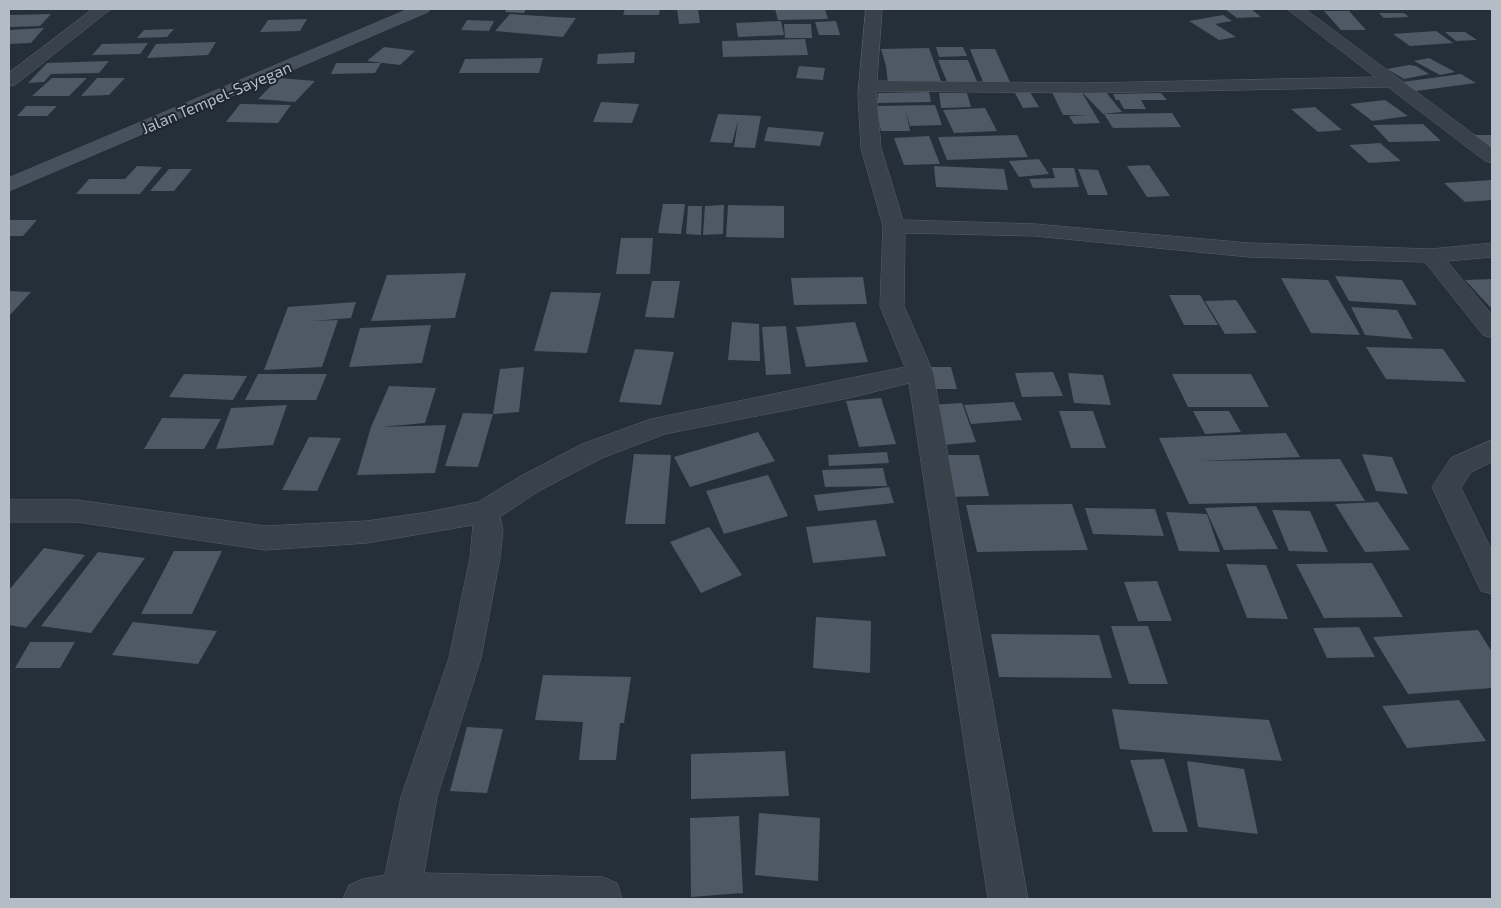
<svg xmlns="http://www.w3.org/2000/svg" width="1501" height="908" font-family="'Exo 2',sans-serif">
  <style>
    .building { fill: #4e5965 }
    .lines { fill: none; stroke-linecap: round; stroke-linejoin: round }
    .street-casing { stroke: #575f69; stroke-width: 1 }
    .secondary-casing { stroke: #575f69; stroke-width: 1 }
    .street { fill: #39414b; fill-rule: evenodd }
    .secondary { fill: #47505d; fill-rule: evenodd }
    .labels { text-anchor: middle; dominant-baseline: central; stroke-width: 4; stroke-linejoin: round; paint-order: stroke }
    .far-street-label { font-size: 16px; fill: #b4bcc6; stroke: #1e262f }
  </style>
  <rect width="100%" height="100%" fill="#252f3a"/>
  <path class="building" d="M 507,9 L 526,9 L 524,13 L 505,12 Z
    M 625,9 L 660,9 L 659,15 L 623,15 Z
    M 677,9 L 698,9 L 700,23 L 679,24 Z
    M 775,9 L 825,9 L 828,19 L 778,20 Z
    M 1225,9 L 1251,9 L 1261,17 L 1237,18 Z
    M 1324,11 L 1349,11 L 1366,30 L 1341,30 Z
    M 1379,13 L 1404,13 L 1409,17 L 1384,18 Z
    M 51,14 L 40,26 L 9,27 L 9,15 Z
    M 510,14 L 555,17 L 576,18 L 563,37 L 495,31 Z
    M 1223,15 L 1232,21 L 1215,24 L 1236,37 L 1219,40 L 1189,21 Z
    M 307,19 L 300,31 L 260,32 L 268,20 Z
    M 467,20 L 494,21 L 489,31 L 461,30 Z
    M 781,21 L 784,35 L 738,37 L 736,23 Z
    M 836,21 L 840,35 L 819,35 L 815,22 Z
    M 784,24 L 811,24 L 812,38 L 785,38 Z
    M 44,28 L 31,43 L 9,44 L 9,30 Z
    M 174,29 L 167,37 L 137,38 L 144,30 Z
    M 1436,31 L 1453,43 L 1410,46 L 1393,34 Z
    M 1445,32 L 1465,32 L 1477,40 L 1456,41 Z
    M 805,39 L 808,55 L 723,57 L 722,41 Z
    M 216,42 L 208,55 L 147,58 L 156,44 Z
    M 148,43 L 140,54 L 92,55 L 102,44 Z
    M 384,47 L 401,49 L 415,51 L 400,65 L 367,61 Z
    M 936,47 L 963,47 L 967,56 L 939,57 Z
    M 929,48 L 942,84 L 888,84 L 886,66 L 881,49 Z
    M 970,49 L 995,49 L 1010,82 L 983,82 Z
    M 635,52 L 634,63 L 597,64 L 598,54 Z
    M 543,58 L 539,73 L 459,73 L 465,59 Z
    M 1429,58 L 1455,72 L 1440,75 L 1414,61 Z
    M 938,60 L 968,60 L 978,84 L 948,84 Z
    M 109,61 L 99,73 L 51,74 L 44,82 L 28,83 L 47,63 Z
    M 336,63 L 381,63 L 375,73 L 331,74 Z
    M 1409,65 L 1416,66 L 1429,74 L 1404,79 L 1387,69 Z
    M 799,66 L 825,68 L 823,80 L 796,78 Z
    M 1461,74 L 1476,83 L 1416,91 L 1402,82 Z
    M 52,78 L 87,78 L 69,96 L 32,96 Z
    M 97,78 L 125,78 L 109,95 L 81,96 Z
    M 279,78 L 315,81 L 295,102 L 258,99 Z
    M 1081,91 L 1105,91 L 1122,112 L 1103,114 L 1081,91 L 1100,123 L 1074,124 L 1069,116 L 1088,115 L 1063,115 L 1052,92 Z
    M 929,92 L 931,102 L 877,103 L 878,93 Z
    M 1030,92 L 1039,107 L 1023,108 L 1015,93 Z
    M 939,93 L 967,93 L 971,107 L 941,108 Z
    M 1161,93 L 1167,100 L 1141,100 L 1146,109 L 1124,109 L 1119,100 L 1116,100 L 1113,94 Z
    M 1385,100 L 1408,116 L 1372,121 L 1350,104 Z
    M 601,102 L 639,104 L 632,123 L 593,122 Z
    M 240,104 L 291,105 L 278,123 L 226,122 Z
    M 935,105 L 942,125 L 910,126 L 906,111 L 910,131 L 881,131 L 876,106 Z
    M 26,106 L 57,106 L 47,116 L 17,116 Z
    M 1315,107 L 1342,130 L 1318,132 L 1291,109 Z
    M 985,108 L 997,131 L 954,133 L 943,110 Z
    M 1172,113 L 1181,127 L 1113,128 L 1104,114 Z
    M 718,114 L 761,116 L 755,148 L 734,147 L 738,121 L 732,143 L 710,142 Z
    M 1423,124 L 1441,141 L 1389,142 L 1373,125 Z
    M 768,127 L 824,132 L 820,146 L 764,141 Z
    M 1017,135 L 1028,157 L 947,160 L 938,137 Z
    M 1472,135 L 1492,135 L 1492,147 L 1486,146 Z
    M 929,136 L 940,164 L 904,165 L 894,138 Z
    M 1380,143 L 1401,161 L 1369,163 L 1349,145 Z
    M 1039,159 L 1049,174 L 1019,177 L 1009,161 Z
    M 1149,165 L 1170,196 L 1147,197 L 1127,166 Z
    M 137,166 L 162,167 L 140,194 L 76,194 L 89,179 L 125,179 Z
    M 934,166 L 1004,169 L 1008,190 L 936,187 Z
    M 1052,168 L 1074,168 L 1079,187 L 1033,188 L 1029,179 L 1055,178 Z
    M 169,169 L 192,169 L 174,191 L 150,191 Z
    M 1078,169 L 1098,170 L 1108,195 L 1088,195 Z
    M 1492,180 L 1492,200 L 1465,202 L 1444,183 Z
    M 663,204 L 685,204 L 681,234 L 658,233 Z
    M 724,205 L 723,234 L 703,235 L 705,206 Z
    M 728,205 L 784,206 L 784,238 L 726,237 Z
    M 688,206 L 702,206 L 701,235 L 686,234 Z
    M 9,220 L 37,220 L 23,236 L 9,236 Z
    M 621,238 L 653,238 L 650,274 L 616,274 Z
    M 466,273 L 455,318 L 371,321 L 387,275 Z
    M 1335,276 L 1402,280 L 1417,305 L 1349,301 Z
    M 863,277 L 867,304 L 794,305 L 791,278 Z
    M 1281,278 L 1328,280 L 1360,335 L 1311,333 Z
    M 1492,279 L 1492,309 L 1465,280 Z
    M 652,281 L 680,281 L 674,318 L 645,317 Z
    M 9,291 L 31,292 L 9,316 Z
    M 551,292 L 601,293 L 587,353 L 534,351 Z
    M 1169,295 L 1200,295 L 1218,325 L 1184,325 Z
    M 1236,300 L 1257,333 L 1225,334 L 1205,301 Z
    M 356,302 L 351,318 L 311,321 L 338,320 L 322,367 L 264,370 L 288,307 Z
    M 1351,307 L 1397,310 L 1413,339 L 1365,335 Z
    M 732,322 L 759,324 L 760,361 L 728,360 Z
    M 855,322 L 868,362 L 806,367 L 796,327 Z
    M 431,325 L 422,363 L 349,367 L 360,328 Z
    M 786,326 L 791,374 L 766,375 L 762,327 Z
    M 1366,347 L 1443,349 L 1466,382 L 1386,379 Z
    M 635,349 L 674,352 L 661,405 L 619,402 Z
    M 524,367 L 519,412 L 493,414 L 478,467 L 445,466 L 463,413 L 493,414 L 500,369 Z
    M 927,367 L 951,367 L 957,389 L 932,389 Z
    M 1053,372 L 1063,396 L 1022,397 L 1015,373 Z
    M 1068,373 L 1103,375 L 1111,405 L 1074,403 Z
    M 184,374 L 247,376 L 233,400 L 169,397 Z
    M 258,374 L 327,374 L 316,400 L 245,400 Z
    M 1172,374 L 1251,374 L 1269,407 L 1188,407 Z
    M 389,386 L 436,388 L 425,423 L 381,427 L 446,425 L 435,473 L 357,475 L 371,427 Z
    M 881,398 L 896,444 L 859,447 L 846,401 Z
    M 1014,402 L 1022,420 L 971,424 L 964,405 Z
    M 962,403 L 976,442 L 942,445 L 929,405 Z
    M 287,405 L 273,445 L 216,449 L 231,408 Z
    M 1059,411 L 1093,411 L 1106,448 L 1071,448 Z
    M 1193,411 L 1229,411 L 1241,432 L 1205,434 Z
    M 162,418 L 221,419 L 204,449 L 144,449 Z
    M 758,432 L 775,461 L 690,487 L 674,457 Z
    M 1286,433 L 1300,457 L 1200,461 L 1340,459 L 1365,501 L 1189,504 L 1159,438 Z
    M 309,437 L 341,438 L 317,491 L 282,490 Z
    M 887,452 L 889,463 L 829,466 L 828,455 Z
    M 634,454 L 671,455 L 665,524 L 625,524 Z
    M 1362,454 L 1392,457 L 1408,494 L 1376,491 Z
    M 935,455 L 979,455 L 989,496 L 944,497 Z
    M 883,468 L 887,486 L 825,487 L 822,470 Z
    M 768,475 L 788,516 L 724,534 L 706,491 Z
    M 889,487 L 894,503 L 818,511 L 814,495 Z
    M 1378,502 L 1410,550 L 1365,552 L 1335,504 Z
    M 1072,504 L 1088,550 L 977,552 L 966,505 Z
    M 1256,506 L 1278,549 L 1224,550 L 1205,508 Z
    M 1085,508 L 1155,509 L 1164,536 L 1093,534 Z
    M 1272,510 L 1310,511 L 1328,552 L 1289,551 Z
    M 1166,512 L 1207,514 L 1220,552 L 1179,551 Z
    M 876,520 L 886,556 L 813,563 L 806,527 Z
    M 709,527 L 742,575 L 701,593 L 670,542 Z
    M 44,548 L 85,555 L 26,628 L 9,625 L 9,590 Z
    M 174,551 L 222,551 L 192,614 L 141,614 Z
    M 98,552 L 145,558 L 91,633 L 41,626 Z
    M 1372,563 L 1403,617 L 1324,618 L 1296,564 Z
    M 1226,564 L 1266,565 L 1288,619 L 1247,618 Z
    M 1157,581 L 1172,621 L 1138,621 L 1124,582 Z
    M 816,617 L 871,621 L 870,673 L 813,668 Z
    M 133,622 L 217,631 L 198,664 L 112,655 Z
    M 1111,626 L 1148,626 L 1168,684 L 1129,684 Z
    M 1359,627 L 1375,657 L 1327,658 L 1313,628 Z
    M 1478,630 L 1492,652 L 1492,688 L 1408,694 L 1373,637 Z
    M 991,634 L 1099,635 L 1112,678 L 999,677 Z
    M 30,642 L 75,642 L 60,668 L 15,668 Z
    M 543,675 L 631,677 L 624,723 L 620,723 L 616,760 L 579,760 L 583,722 L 535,720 Z
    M 1459,700 L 1486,741 L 1407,748 L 1382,706 Z
    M 1112,709 L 1269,720 L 1282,761 L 1120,749 Z
    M 467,727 L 503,729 L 487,793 L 450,791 Z
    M 785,751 L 789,796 L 691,799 L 691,754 Z
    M 1164,759 L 1188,832 L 1153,832 L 1130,760 Z
    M 1187,761 L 1244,769 L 1258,834 L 1198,827 Z
    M 759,813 L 820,818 L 818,881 L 755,875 Z
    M 739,816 L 743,893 L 691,897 L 690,818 Z"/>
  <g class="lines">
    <defs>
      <path id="street" d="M 93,9 L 111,9 L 15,85 L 9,86 L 9,73 Z
        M 866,9 L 882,9 L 877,81 L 1087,83 L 1375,77 L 1287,9 L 1305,9 L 1492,148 L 1492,163 L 1485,161 L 1388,87 L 1087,93 L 876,91 L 881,148 L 903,220 L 1035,224 L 1249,243 L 1431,249 L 1492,243 L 1492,257 L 1447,261 L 1492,315 L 1492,338 L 1483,335 L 1425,262 L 1249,257 L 1035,236 L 905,233 L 904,306 L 933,372 L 1028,899 L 988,899 L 909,383 L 849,398 L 665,434 L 602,458 L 539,491 L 500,517 L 503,530 L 500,558 L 481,658 L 437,797 L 424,873 L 603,877 L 617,883 L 622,899 L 343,899 L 349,885 L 363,879 L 385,875 L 401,797 L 449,658 L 470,558 L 473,525 L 367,543 L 265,550 L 77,522 L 9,522 L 9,500 L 77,500 L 265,526 L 367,521 L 428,512 L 478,502 L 519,477 L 582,444 L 651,419 L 905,367 L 880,306 L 883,226 L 861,148 L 858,94 Z
        M 1492,440 L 1492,462 L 1471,472 L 1461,488 L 1492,551 L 1492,594 L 1481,591 L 1432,487 L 1451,458 Z"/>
      <path id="secondary" d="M 409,9 L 430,9 L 428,12 L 9,191 L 9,178 Z"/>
    </defs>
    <use href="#street" class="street-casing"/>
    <use href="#secondary" class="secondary-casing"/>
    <use href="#street" class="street"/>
    <use href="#secondary" class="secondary"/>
  </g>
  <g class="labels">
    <g class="far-street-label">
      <text transform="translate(216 97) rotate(-23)">Jalan Tempel-Sayegan</text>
    </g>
  </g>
  <rect width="1501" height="908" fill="none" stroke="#b4bcc6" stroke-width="20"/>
</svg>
